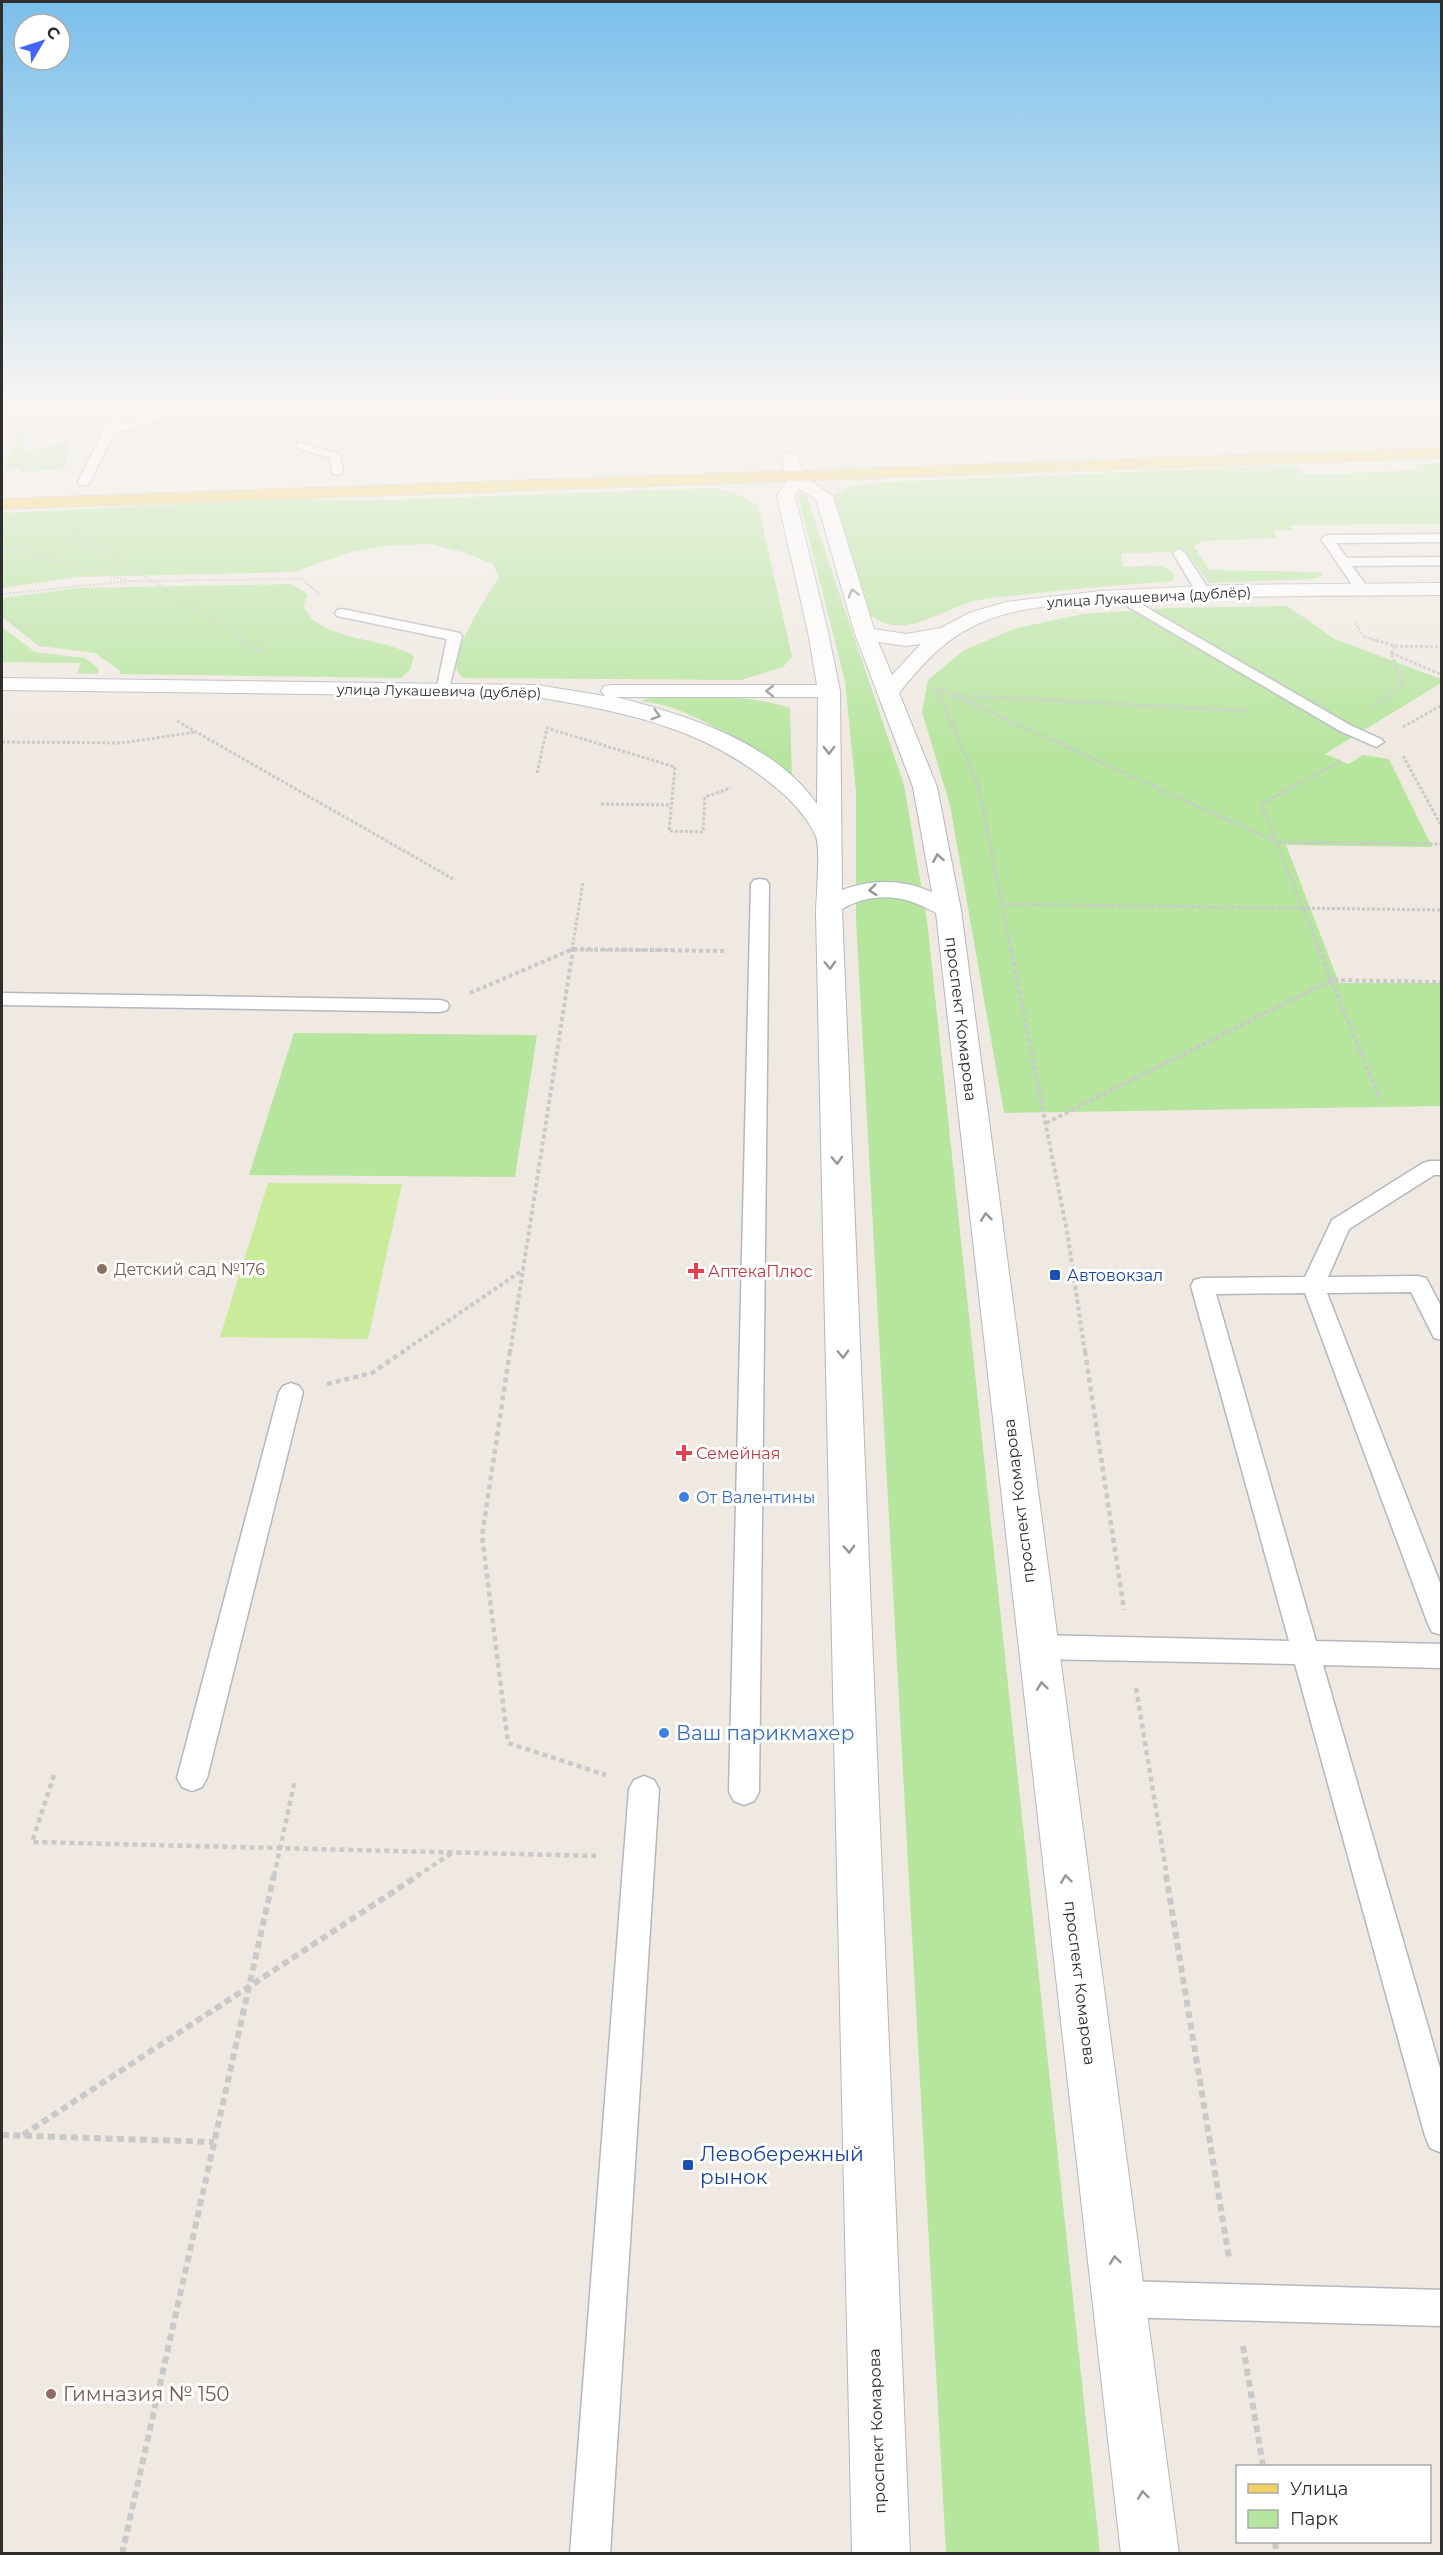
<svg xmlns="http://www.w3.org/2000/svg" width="1443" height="2555" font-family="Montserrat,sans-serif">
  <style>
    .green { fill: #b6e59e }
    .pitch { fill: #c9ec9a }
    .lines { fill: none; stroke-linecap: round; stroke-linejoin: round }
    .lane-casing { stroke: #b4b7c1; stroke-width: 3 }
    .secondary-casing { stroke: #b4b7c1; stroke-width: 2 }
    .primary-casing { stroke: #c9c9c9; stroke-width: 2 }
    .path-far4 { stroke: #c9c9c9; stroke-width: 2; stroke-dasharray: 2 1.5; stroke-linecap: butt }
    .path-far3 { stroke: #c9c9c9; stroke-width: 3; stroke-dasharray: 3 2; stroke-linecap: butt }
    .path-far2 { stroke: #c9c9c9; stroke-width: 4; stroke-dasharray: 4 3; stroke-linecap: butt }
    .path-far1 { stroke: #c9c9c9; stroke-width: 4.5; stroke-dasharray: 5 4; stroke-linecap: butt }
    .path { stroke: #c9c9c9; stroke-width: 6; stroke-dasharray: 7 4.5; stroke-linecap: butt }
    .lane { fill: #fff; fill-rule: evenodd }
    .secondary { fill: #fff; fill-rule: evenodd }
    .primary { fill: #f2d163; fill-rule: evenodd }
    .oneway { stroke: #969696 }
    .education-dot { fill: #8d6e63; stroke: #fff; stroke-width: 2 }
    .health-dot { fill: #e0444e; stroke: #fff; stroke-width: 2 }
    .transit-dot { fill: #1a4fb4; stroke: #fff; stroke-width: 2 }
    .shop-dot { fill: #3f7fe0; stroke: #fff; stroke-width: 2 }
    .labels { text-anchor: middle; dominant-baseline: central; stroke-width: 6; stroke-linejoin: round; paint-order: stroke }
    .far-street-label { font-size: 14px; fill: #2e2e2e; stroke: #fff }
    .street-label { font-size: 16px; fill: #2e2e2e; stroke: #fff }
    .education-label { font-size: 16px; fill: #785e54; stroke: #fff; text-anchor: start }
    .health-label { font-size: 16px; fill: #be3a42; stroke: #fff; text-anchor: start }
    .transit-label { font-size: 16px; fill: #164399; stroke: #fff; text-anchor: start }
    .shop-label { font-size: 16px; fill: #366cbe; stroke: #fff; text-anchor: start }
    .near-shop-label { font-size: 20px; fill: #366cbe; stroke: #fff; text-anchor: start }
    .near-transit-label { font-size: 20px; fill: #164399; stroke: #fff; text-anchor: start }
    .near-education-label { font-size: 20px; fill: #785e54; stroke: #fff; text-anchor: start }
  </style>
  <rect width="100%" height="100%" fill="#efe9e1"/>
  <path class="green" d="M 28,430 L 20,450 C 38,450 52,444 69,443 L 67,465 L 55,470 L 19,472 L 20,468 L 4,469 L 20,431 Z
    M 1441,463 L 1441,524 L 1289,525 L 1292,530 L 1274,531 L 1276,538 L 1203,541 L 1194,546 L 1209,570 L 1320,572 L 1322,576 L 1313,579 L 1209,583 L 1186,552 L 1121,553 L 1123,567 C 1140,567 1167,560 1175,577 L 1172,581 C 1125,585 1077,588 1030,594 C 1012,596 993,597 975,601 C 939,610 901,643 868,613 L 833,496 C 848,484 867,484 885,482 L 1296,465 L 1303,475 L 1419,470 L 1414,464 Z
    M 713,488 L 735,493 L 758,505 L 792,657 L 783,667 L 741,680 L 463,678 C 461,675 458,673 457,670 C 451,651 487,595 499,578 L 493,564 L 466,553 L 430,544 L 383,546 L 347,553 L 295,572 L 77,577 L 2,588 L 2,513 L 266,500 L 387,500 Z
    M 800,493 L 806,495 L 904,785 L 927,920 L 1100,2553 L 946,2553 L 856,919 L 856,791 L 845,681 L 798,495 Z
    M 291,584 L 308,594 L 303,606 C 307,611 310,618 315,621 C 343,642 384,638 414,656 L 410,670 L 401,678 L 120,674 L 119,670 L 95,653 L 39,646 L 2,617 L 2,598 L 78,588 Z
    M 1287,606 L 1335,639 L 1441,679 L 1441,683 L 1325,754 L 1349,764 L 1363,755 L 1389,759 L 1432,847 L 1286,845 L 1339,983 L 1441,983 L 1441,1106 L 1004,1113 L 950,805 L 922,712 L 928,680 L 964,650 L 1017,628 L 1083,614 L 1171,608 Z
    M 2,627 L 35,652 L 85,658 L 99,669 L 97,674 L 77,673 L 81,663 L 2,662 Z
    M 650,697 C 697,697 744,693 790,708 L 792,780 C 747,748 698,708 642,701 Z
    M 294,1033 L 537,1035 L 515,1177 L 249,1175 Z"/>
  <path class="pitch" d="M 268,1183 L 402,1184 L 368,1339 L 220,1337 Z"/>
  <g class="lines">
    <defs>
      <path id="lane" d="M 118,401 L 128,401 L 116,426 L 204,401 L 221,401 L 113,434 L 90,482 L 88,485 L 80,485 L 78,482 Z
        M 301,443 L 340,454 L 343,472 L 341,474 L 333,474 L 330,458 L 297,448 L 297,444 Z
        M 1442,534 L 1442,542 L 1336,543 L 1347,558 L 1442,557 L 1442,565 L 1352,566 L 1369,589 L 1362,593 L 1357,592 L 1321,539 L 1327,535 Z
        M 1179,549 L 1185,553 L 1211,593 L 1209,596 L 1204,597 L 1197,593 L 1173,553 Z
        M 1120,592 L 1350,725 L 1381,739 L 1384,742 L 1376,747 L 1340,731 L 1115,599 L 1113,596 Z
        M 342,609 L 460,633 L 462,636 L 448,693 L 438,693 L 436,690 L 447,639 L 337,616 L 335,613 L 337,610 Z
        M 760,879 L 766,880 L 769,884 L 759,1792 L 754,1801 L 744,1805 L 734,1801 L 729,1792 L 751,884 L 754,880 Z
        M 2,993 L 440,1000 L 447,1002 L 449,1006 L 447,1010 L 440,1012 L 2,1005 Z
        M 1430,1161 L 1442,1161 L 1442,1175 L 1434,1175 L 1349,1229 L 1328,1277 L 1418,1276 L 1426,1278 L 1442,1308 L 1442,1340 L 1434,1338 L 1411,1292 L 1327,1293 L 1442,1588 L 1442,1635 L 1432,1632 L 1428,1624 L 1305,1293 L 1216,1294 L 1316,1641 L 1442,1644 L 1442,1668 L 1323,1665 L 1442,2075 L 1442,2153 L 1430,2148 L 1425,2136 L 1295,1664 L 1037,1659 L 1027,1655 L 1023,1647 L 1027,1639 L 1037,1635 L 1289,1641 L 1191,1286 L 1194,1280 L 1202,1278 L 1305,1277 L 1332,1220 L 1423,1163 Z
        M 291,1383 L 299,1386 L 303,1392 L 207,1778 L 202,1787 L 192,1791 L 182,1787 L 177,1778 L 279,1392 L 283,1386 Z
        M 644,1776 L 654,1780 L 659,1789 L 610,2554 L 570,2554 L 629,1789 L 634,1780 Z
        M 1120,2281 L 1442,2290 L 1442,2326 L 1120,2317 L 1107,2312 L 1102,2299 L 1107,2286 Z"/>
      <path id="secondary" d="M 790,452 L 798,457 L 804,477 L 833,496 L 874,629 L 906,634 L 941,628 L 969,613 L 1006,602 L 1101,591 L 1228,585 L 1442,583 L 1442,595 C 1334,596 1226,595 1119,602 C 1075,604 1026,604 985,621 C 948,635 923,663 899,693 L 937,787 L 961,910 L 1179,2554 L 1121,2554 L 936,913 C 904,895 875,891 842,909 L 910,2554 L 852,2554 L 816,914 C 816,899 821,848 816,837 C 807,815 787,796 769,782 C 699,726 623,712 537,697 L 2,690 L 2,678 L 537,685 L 605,696 L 601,691 L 604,686 L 612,685 L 817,685 L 808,632 L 777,496 L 787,480 L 782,457 ZM 799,489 L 816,499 L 855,634 L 913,787 L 932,892 C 902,879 871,879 842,890 L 840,691 L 828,632 L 795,496 ZM 878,642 L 906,646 L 921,644 L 892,675 ZM 616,697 L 818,697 L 817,804 C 774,742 686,715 616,697 Z"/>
      <path id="primary" d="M 1442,448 L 1442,458 L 2,509 L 2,499 Z"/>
    </defs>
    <use href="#lane" class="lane-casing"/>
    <use href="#secondary" class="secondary-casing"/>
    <use href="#primary" class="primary-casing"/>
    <path class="path-far4" d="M 492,401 L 495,411
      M 607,401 L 653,401
      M 375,458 L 384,451 L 495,411 L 547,401
      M 72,534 L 151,580 L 245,640
      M 2,549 L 30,553 L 126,580
      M 2,594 L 130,581 L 302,579 L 319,594
      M 1355,623 L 1364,637 L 1376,640"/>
    <path class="path-far3" d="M 243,639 L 265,653
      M 1371,639 L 1395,646 L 1442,647
      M 1391,653 L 1442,675
      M 936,688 L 978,784 L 1011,950
      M 938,688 L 1276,842 L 1442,844
      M 955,695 L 1250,711
      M 1374,706 L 1403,685 L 1391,653 L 1395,646
      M 177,721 L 455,880
      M 1403,727 L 1442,705
      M 2,742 L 122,743 L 196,732
      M 1403,756 L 1442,827
      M 537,773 L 547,728 L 675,767 L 669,831 L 703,832 L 705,797 L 731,788
      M 601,804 L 671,805
      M 1002,904 L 1442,910
      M 570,950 L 673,950
      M 572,950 L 583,882
      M 1320,950 L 1261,804 L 1341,761"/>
    <path class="path-far2" d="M 1011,949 L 1068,1237 L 1085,1353
      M 1319,949 L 1380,1100
      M 470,993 L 573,949 L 724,951
      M 1046,1123 L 1332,980 L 1442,982
      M 401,1353 L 523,1270
      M 510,1353 L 573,949"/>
    <path class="path-far1" d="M 510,1351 L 482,1536 L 508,1743 L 606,1775
      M 1085,1351 L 1124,1610
      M 327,1384 L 372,1373 L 404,1351
      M 1136,1688 L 1167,1876
      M 54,1775 L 32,1842 L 597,1856
      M 274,1876 L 295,1780
      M 417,1876 L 452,1853"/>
    <path class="path" d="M 1166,1875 L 1229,2258
      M 2,2135 L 214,2142
      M 23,2135 L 419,1875
      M 1243,2346 L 1263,2466
      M 1275,2542 L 1277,2554
      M 122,2554 L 274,1875"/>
    <use href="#lane" class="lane"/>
    <use href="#secondary" class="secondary"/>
    <use href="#primary" class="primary"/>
  </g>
  <defs><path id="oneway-chevron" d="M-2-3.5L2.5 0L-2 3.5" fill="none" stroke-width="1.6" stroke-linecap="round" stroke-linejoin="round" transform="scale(1.5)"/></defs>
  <g class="oneway">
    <use href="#oneway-chevron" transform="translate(853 593) rotate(-106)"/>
    <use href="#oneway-chevron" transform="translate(770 691) rotate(180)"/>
    <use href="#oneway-chevron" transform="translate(656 715) rotate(16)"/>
    <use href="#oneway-chevron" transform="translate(829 750) rotate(90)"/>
    <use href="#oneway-chevron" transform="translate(938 858) rotate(-100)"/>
    <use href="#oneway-chevron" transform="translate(873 890) rotate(174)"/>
    <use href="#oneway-chevron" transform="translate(830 965) rotate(88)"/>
    <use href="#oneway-chevron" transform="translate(837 1160) rotate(88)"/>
    <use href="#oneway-chevron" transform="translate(986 1217) rotate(-97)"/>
    <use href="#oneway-chevron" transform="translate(843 1354) rotate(88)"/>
    <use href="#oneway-chevron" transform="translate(849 1549) rotate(88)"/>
    <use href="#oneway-chevron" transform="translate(1042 1686) rotate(-97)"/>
    <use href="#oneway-chevron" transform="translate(1066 1879) rotate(-97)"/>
    <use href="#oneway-chevron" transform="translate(1115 2260) rotate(-97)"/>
    <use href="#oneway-chevron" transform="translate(1143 2495) rotate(-97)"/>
  </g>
  <linearGradient id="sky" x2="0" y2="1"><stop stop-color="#7abfeb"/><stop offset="0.53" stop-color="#f8f5f2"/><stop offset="1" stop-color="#f8f5f2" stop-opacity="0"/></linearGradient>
  <rect width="1443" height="759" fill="url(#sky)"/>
  <g class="education-dot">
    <circle cx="102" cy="1269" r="6"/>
    <circle cx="51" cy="2394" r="6"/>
  </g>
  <g class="health-dot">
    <path d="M693 1262h6v6h6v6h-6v6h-6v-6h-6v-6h6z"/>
    <path d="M681 1444h6v6h6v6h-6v6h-6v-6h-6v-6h6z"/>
  </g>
  <g class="transit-dot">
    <rect x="1049" y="1269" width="12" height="12" rx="3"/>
    <rect x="682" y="2159" width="12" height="12" rx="3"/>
  </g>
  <g class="shop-dot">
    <circle cx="684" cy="1497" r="6"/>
    <circle cx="664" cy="1733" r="6"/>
  </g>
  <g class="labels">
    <g class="far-street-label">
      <text transform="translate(1149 597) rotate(-3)">улица Лукашевича (дублёр)</text>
      <text transform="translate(439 691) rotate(1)">улица Лукашевича (дублёр)</text>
    </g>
    <g class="street-label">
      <text transform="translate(961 1019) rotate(83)">проспект Комарова</text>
      <text transform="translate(1019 1501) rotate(-97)">проспект Комарова</text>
      <text transform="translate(1080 1983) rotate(83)">проспект Комарова</text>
      <text transform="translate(877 2431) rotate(-92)">проспект Комарова</text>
    </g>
    <g class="education-label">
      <text x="114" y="1269">Детский сад №176</text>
    </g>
    <g class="health-label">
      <text x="708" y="1271">АптекаПлюс</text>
      <text x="696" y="1453">Семейная</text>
    </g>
    <g class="transit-label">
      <text x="1067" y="1275">Автовокзал</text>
    </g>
    <g class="shop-label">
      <text x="696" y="1497">От Валентины</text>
    </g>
    <g class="near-shop-label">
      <text x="676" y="1733">Ваш парикмахер</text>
    </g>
    <g class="near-transit-label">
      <text x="700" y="2154">Левобережный<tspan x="700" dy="23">рынок</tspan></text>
    </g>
    <g class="near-education-label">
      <text x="63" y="2394">Гимназия № 150</text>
    </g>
  </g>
  <rect width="1443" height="2555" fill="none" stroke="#2e2e2e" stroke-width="6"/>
  <rect x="1236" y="2465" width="195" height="78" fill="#ffffff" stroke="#ababab" stroke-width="1.5"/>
  <rect x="1248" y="2484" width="30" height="9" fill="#f2d163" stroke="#ababab" stroke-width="1.5"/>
  <text x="1290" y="2495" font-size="18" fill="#2e2e2e">Улица</text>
  <rect x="1248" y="2510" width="30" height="18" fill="#b6e59e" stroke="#ababab" stroke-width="1.5"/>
  <text x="1290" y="2525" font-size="18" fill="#2e2e2e">Парк</text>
  <g transform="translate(42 42) rotate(51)"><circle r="28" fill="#ffffff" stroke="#ababab" stroke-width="1.5"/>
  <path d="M0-4.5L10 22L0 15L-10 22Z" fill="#4264fb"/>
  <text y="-9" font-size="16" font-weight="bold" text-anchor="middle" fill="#2e2e2e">С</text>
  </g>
</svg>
